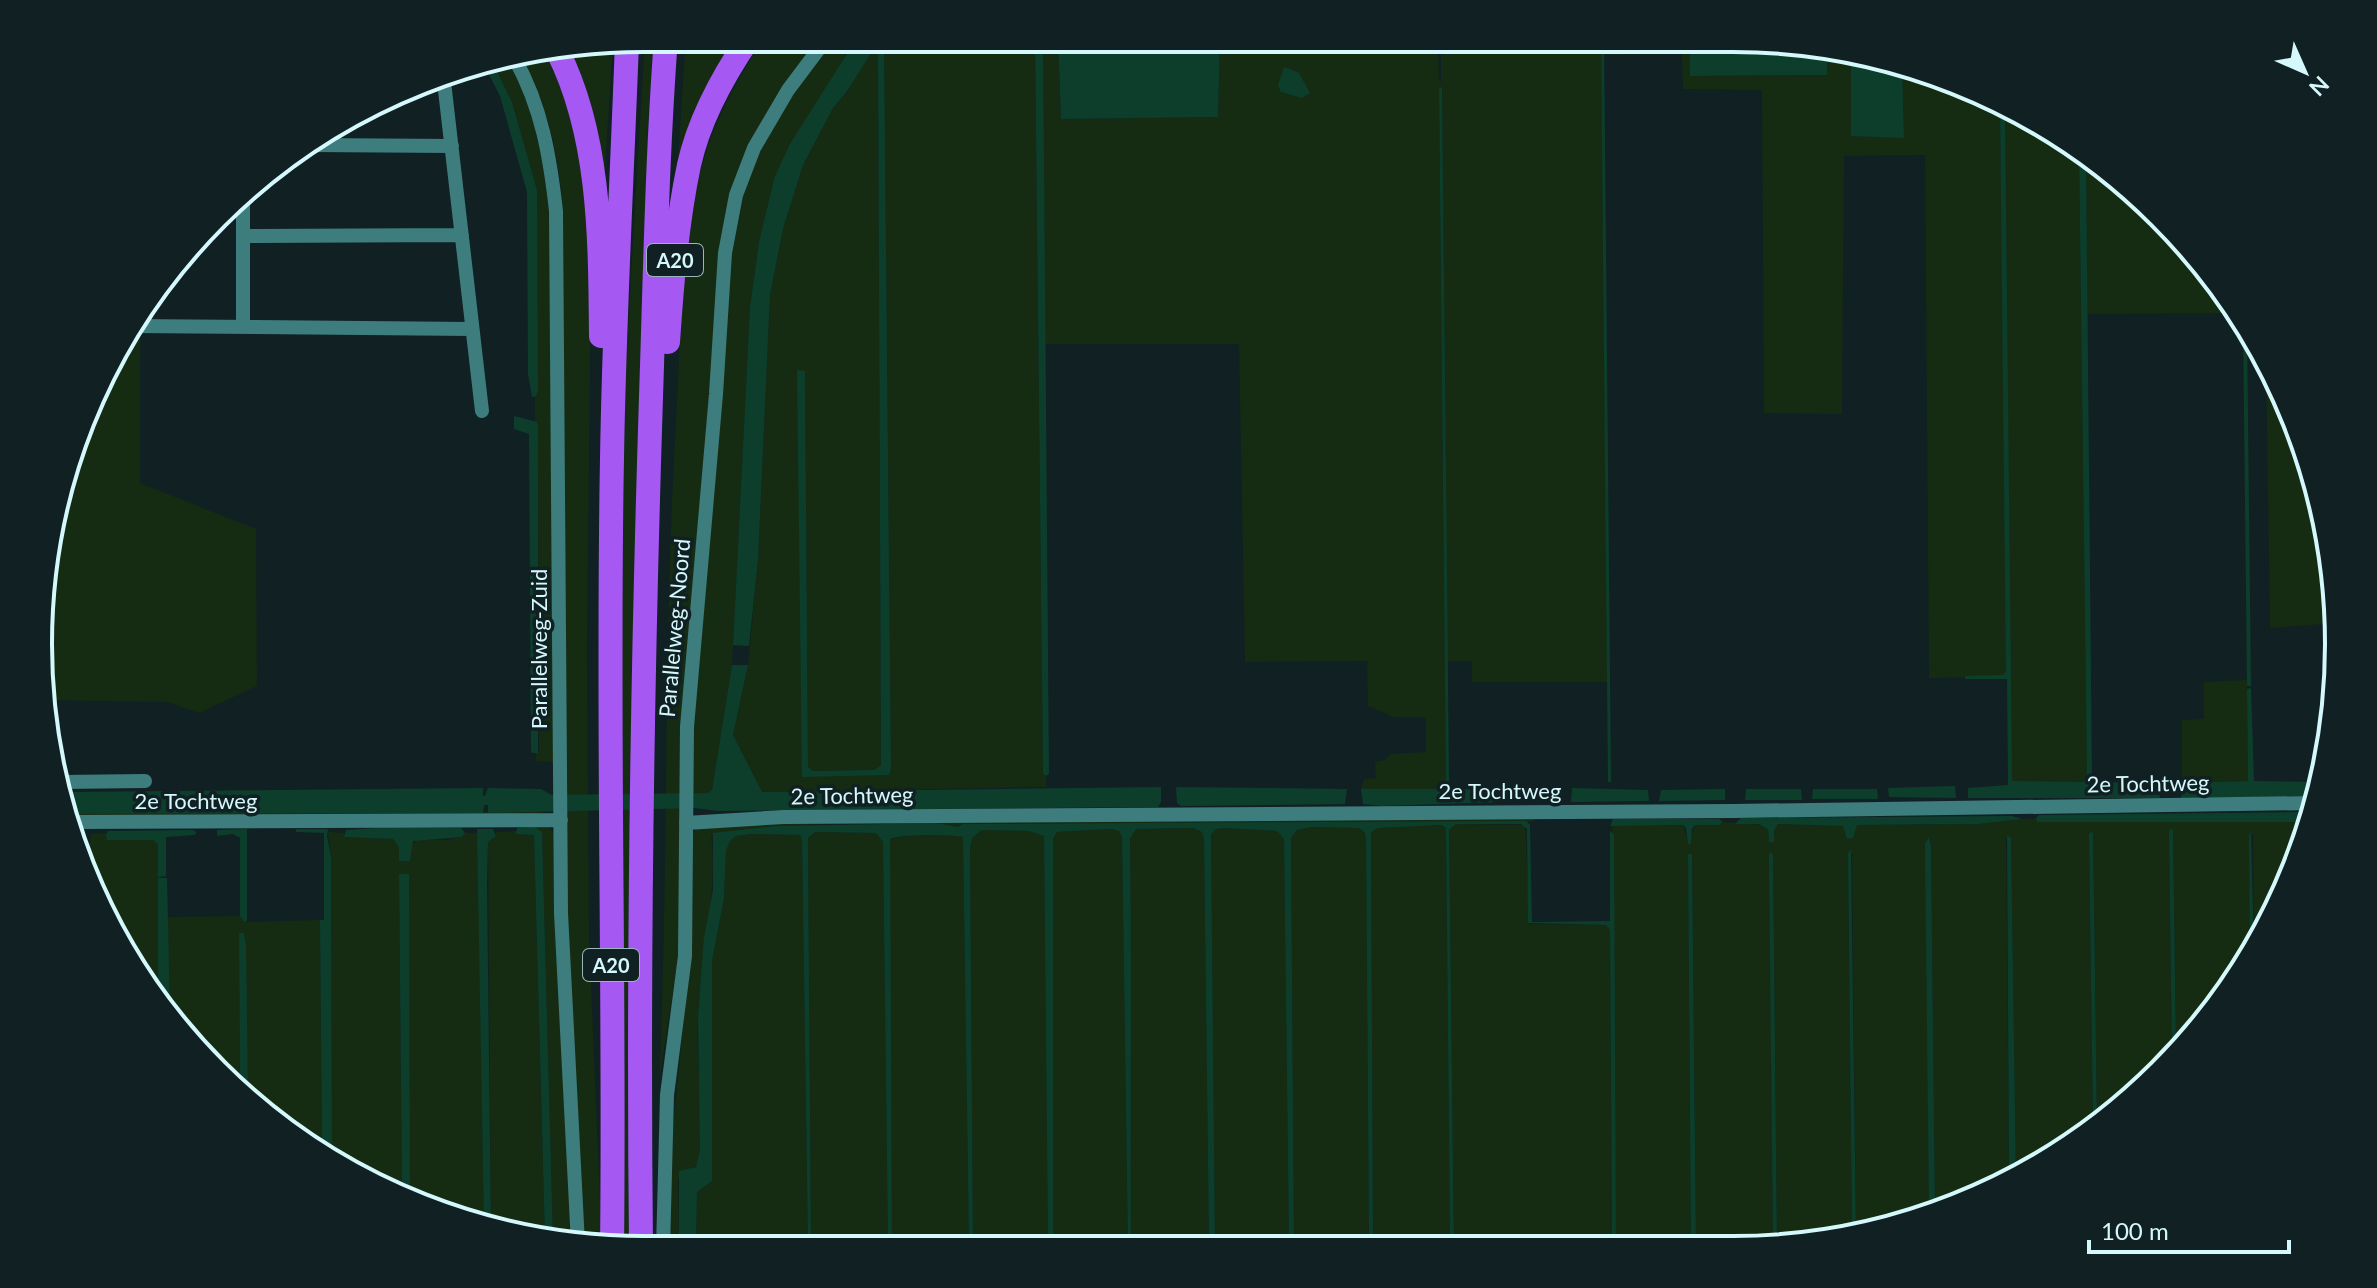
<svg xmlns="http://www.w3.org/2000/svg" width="2377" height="1288" font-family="Lato,sans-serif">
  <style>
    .green { fill: #152c13 }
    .water { fill: #0d3e2c }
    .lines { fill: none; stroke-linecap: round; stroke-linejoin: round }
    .minor { stroke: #3e7d7e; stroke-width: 14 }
    .motorway { stroke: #a658f3; stroke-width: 24 }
    .labels { text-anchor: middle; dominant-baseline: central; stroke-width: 7; stroke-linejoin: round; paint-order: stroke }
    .shield { fill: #102023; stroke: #99b7bb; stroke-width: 2 }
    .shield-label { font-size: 20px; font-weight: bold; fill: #d4f8fc }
    .street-label { font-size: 22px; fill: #d4f8fc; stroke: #102023 }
    .rim { fill: none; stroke: #d4f8fc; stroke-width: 4 }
  </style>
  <rect width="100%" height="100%" fill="#102023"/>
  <path class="green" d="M 645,38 L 654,38 L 648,122 L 630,1249 L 624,1249 L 620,782 L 625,378 Z
    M 686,38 L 745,38 L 675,205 Z
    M 765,38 L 820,38 L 783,86 L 760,125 L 725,215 L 679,950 L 659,1083 C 669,868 663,654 675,440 C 680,352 681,261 700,174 C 711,126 737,78 765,38 Z
    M 834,38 L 857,38 L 843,59 L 759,242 L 750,307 L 732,665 L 712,790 L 708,793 L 694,793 L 691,791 L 692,727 L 730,253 C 742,169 780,102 834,38 Z
    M 884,38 L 1035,38 L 1043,774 L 1046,776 L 1046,787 L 761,792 L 733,735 L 748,665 L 758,560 L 770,295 L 783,229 L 803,165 L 833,108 L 848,90 L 872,50 L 878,53 L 881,765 L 875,770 L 813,771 L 808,767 L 805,371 L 802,776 L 888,775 L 891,768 Z
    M 1043,38 L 1143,39 L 1058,41 L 1061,119 L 1218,117 L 1220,39 L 1438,39 L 1439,81 L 1441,82 L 1441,39 L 1601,39 L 1608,682 L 1472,682 L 1472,661 L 1447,661 L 1442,88 L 1439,89 L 1446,779 L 1444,789 L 1361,789 L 1364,779 L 1376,778 L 1375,762 L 1385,760 L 1390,754 L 1426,752 L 1426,717 L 1393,717 L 1368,706 L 1367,662 L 1371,661 L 1245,662 L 1239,344 L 1045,344 Z
    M 1604,39 L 1616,39 L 1616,43 L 1690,43 L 1691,76 L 1827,75 L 1827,48 L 1851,52 L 1851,135 L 1904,138 L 1902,64 L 2000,104 L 2008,677 L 1929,678 L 1925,155 L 1844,156 L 1842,414 L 1764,413 L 1762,90 L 1683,89 L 1682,54 L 1604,55 Z
    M 613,43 L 604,184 L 566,51 Z
    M 551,53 L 581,147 L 591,268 L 587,652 L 589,936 L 602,1248 L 584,1245 L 567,933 L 563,213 C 559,157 550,107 520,58 Z
    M 508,60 C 536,109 542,154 549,209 L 554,762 L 536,761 L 536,753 L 539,750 L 538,427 L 535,421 L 535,396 L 537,190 L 512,102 L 493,63 Z
    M 2005,106 L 2036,119 L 2079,150 L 2087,768 L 2087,778 L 2082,782 L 2013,783 L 2011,777 Z
    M 2086,155 L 2132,188 L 2213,275 L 2237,313 L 2087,314 Z
    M 140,308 L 140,483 L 256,529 L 257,686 L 199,713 L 167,702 L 43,700 L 39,684 L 59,488 Z
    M 2266,359 L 2276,376 L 2318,487 L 2338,604 L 2337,623 L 2270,628 Z
    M 2247,680 L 2248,781 L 2182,783 L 2182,720 L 2204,719 L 2204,682 Z
    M 327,812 L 541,812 L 539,815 L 71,818 L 70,814 Z
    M 1533,817 L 1533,822 L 1528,822 L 963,824 L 958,827 L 936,823 C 872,824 806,821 742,831 C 730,832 722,831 711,835 C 718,894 701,955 698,1014 C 696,1064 703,1114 699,1163 L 678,1179 L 679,1248 L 667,1249 L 668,1178 L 691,945 L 692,835 L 696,829 L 766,820 Z
    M 2022,819 L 2036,819 L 2038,822 L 2311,822 L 2307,838 L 2254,952 L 2253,834 L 2250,835 L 2250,957 L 2188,1044 L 2176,1054 L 2173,829 L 2169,830 L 2172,1059 L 2097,1124 L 2093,835 L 2089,833 L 2093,1128 L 2070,1148 L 2016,1177 L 2011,838 L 2006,837 L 2009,1180 L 1964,1204 L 1935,1212 L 1931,845 L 1931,839 L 1927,838 L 1929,1214 L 1856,1233 L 1852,853 L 1848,853 L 1852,1234 L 1812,1245 L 1777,1245 L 1773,855 L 1770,852 L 1773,1245 L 1696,1245 L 1692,854 L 1688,854 L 1691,1245 L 1616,1245 L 1612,826 L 1683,825 L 1689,844 L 1695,825 L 1720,825 L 1722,822 L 1764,825 L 1768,828 L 1769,841 L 1773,841 L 1774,831 L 1778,824 L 1844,826 L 1847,838 L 1857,825 L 1929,825 Z
    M 1456,824 L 1525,825 L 1530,924 L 1607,925 L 1610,930 L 1612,1246 L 1454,1246 L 1449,830 L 1452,825 Z
    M 1441,825 L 1445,827 L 1446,832 L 1450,1246 L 1373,1246 L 1371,831 L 1378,828 Z
    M 535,827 L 550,828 L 555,836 L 572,1243 L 553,1240 L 542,833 Z
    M 1311,827 L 1359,828 L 1365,834 L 1366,841 L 1369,1246 L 1294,1247 L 1291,838 L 1297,830 Z
    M 1193,828 L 1202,832 L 1204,839 L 1209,1247 L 1131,1247 C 1130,1111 1132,975 1130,839 L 1136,829 Z
    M 1224,828 L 1277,831 L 1284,839 L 1289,1247 L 1215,1247 L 1211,834 L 1216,829 Z
    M 1111,829 L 1119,831 L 1122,836 L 1128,1247 L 1053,1247 L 1053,839 L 1057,832 Z
    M 982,830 L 1029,831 L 1044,836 L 1048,1247 L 973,1248 L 970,848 L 972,838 Z
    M 516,831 L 517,834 L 534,834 L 545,1239 L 491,1230 L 488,842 L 496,836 L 496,832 Z
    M 328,832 L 344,833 L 345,837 L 393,839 L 410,861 L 411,846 L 417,840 L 444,840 L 462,837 L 465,833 L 476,833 L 478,837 L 484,1228 L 410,1198 L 408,874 L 399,875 L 402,1194 L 341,1169 L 332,1161 L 331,857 Z
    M 815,832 L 876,833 L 883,842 L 888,1248 L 811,1248 L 808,838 Z
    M 107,833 L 108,840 L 153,840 L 158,844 L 158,876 L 162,876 L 158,879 L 158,995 L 84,876 L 76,839 L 81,850 L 89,850 L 91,834 Z
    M 752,834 L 800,835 L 802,839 L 808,1248 L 696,1248 L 697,1192 L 712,1181 L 712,961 L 724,898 L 726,851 L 730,841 L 735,836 Z
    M 917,835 C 933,836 949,833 963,837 L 969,1248 L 892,1248 L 889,844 L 890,839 Z
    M 240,916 L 244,922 L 320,920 L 322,1153 L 248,1092 L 244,933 L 239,934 L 240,1086 L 189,1044 L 168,1011 L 167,917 Z"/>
  <path class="water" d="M 857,38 L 884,38 L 891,768 L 889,775 L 802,777 L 797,370 L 805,371 L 808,767 L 813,771 L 875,770 L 881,765 L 878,54 L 872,51 L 848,90 L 833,108 L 803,165 L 783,229 L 770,295 L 758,560 L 749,646 L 733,645 L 750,307 L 759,242 L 775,176 L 790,144 Z
    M 1035,38 L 1043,38 L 1049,774 L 1046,776 L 1043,774 Z
    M 1220,39 L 1218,117 L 1061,119 L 1058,40 Z
    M 1601,39 L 1604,39 L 1611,782 L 1608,782 Z
    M 1616,39 L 1772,39 L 1827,48 L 1827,75 L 1690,76 L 1690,43 L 1616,43 Z
    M 1851,52 L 1890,59 L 1902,64 L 1904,138 L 1851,136 Z
    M 493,63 L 512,102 L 537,190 L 538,391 L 536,396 L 532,397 L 528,374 L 527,192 L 500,96 L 484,65 Z
    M 1284,67 L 1299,73 L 1310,93 L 1302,98 L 1281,92 L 1278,85 Z
    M 1439,88 L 1442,88 L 1449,780 L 1454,789 L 1560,791 L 1560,800 L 1382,806 L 1363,804 L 1361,789 L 1443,789 L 1446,779 Z
    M 2000,104 L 2005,106 L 2012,781 L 2082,782 L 2087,778 L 2079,150 L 2086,155 L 2092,782 L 2159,783 L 2160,798 L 1968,798 L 1968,788 L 2008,785 L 2007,679 L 1965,679 L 1965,676 L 2003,675 L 2006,672 Z
    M 2243,321 L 2247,329 L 2251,686 L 2247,686 Z
    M 514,416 L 537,422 L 538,427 L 538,753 L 532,753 L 531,750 L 529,434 L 514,429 Z
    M 732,665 L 748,665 L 733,735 L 762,792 L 1161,787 L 1161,802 L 1158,807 L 719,811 L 694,808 L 488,813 L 488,805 L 484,805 L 483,813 L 70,814 L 65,792 L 483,788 L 483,796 L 485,796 L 488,788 L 541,789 L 552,795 L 708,793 L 712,790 Z
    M 2251,688 L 2254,781 L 2320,782 L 2317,796 L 2181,798 L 2182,783 L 2248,781 L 2247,689 Z
    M 1955,786 L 1956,798 L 1889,797 L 1888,788 Z
    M 1176,787 L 1347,789 L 1345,804 L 1181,806 L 1177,803 Z
    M 1572,788 L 1648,790 L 1649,801 L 1571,802 Z
    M 1725,789 L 1725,800 L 1659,801 L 1661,790 Z
    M 1746,789 L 1801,789 L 1802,800 L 1745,800 Z
    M 1813,789 L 1877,789 L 1878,799 L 1812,799 Z
    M 2313,812 L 2311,822 L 2037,822 L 2036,818 L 2039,815 Z
    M 2012,816 L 2022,819 L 1977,824 L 1857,825 L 1853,838 L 1847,839 L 1843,826 L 1778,824 L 1774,831 L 1774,842 L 1769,842 L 1768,829 L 1759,824 L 1735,824 L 1741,818 Z
    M 1613,819 L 1720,819 L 1722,822 L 1720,825 L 1695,825 L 1692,829 L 1691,844 L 1688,844 L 1686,828 L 1683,825 L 1610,826 Z
    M 1526,821 L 1530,825 L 1532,922 L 1610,921 L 1610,831 L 1614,834 L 1616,1245 L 1612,1245 L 1610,930 L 1606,925 L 1528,923 L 1527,829 L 1521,824 L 1456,824 L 1449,830 L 1454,1246 L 1450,1246 L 1446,832 L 1445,827 L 1441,825 L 1378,828 L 1371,832 L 1373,1246 L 1369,1246 L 1366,841 L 1365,833 L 1359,828 L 1311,827 L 1297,830 L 1291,838 L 1294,1247 L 1289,1247 L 1284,839 L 1277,831 L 1224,828 L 1216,829 L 1211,834 L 1215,1247 L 1209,1247 L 1204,839 L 1202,832 L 1193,828 L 1136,829 L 1130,839 C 1132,975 1130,1111 1131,1247 L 1128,1247 L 1122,837 L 1119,831 L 1111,829 L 1057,832 L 1053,839 L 1053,1247 L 1048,1247 L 1044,836 L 1029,831 L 982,830 L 972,838 L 970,848 L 973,1248 L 969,1248 L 963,837 C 951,834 902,834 890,839 L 892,1248 L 888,1248 L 883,842 L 876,833 L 815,832 L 808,838 L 811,1248 L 808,1248 L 802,840 L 800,835 L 752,834 L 736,836 L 730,841 L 726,851 L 724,898 L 712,961 L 712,1181 L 697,1192 L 696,1248 L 679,1248 L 679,1171 L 696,1167 L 700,1150 L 698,1016 L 704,938 L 713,890 L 713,833 L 776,826 L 936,823 L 958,827 L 963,824 Z
    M 390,827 L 461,828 L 465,833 L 462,837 L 413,841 L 410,861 L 399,861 L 399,847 L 393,839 L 344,837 L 346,830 Z
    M 535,827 L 542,832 L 553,1240 L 545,1239 L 534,835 L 516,834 L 517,828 Z
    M 247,829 L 247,921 L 244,922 L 240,916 L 240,838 L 233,834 L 217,836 L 217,830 Z
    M 296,829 L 328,829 L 327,836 L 331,857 L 332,1161 L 322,1153 L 320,920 L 324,920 L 324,833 L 296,832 Z
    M 477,829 L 493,829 L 496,836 L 488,842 L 487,883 L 491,1230 L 484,1228 Z
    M 2173,829 L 2176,1054 L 2172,1059 L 2169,830 Z
    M 193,830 L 197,833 L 194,835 L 166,837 L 166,876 L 158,877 L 158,844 L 153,840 L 107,840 L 106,835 L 108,831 Z
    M 2093,832 L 2097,1124 L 2093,1128 L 2089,833 Z
    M 2251,832 L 2254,952 L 2250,957 L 2249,835 Z
    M 2007,835 L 2011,838 L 2016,1177 L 2009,1180 Z
    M 1929,837 L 1931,845 L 1935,1212 L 1929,1214 L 1925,843 Z
    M 1851,850 L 1856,1233 L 1852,1234 L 1848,853 Z
    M 1771,852 L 1773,855 L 1777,1245 L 1773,1245 L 1769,854 Z
    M 1688,854 L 1692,854 L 1696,1245 L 1691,1245 Z
    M 399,874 L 409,874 L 410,1198 L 402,1194 Z
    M 158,878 L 167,878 L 170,1014 L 158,995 Z
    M 239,933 L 244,933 L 246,946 L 248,1092 L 240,1086 Z"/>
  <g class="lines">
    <path class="minor" d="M 515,59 C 542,108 550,157 556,211 L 561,913 L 578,1244
      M 443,73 L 482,411
      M 310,145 L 452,146
      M 243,236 L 462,235
      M 131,326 L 472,329
      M 243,327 L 243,197
      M 62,782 L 145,781
      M 72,822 L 561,820
      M 686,823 L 784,817 L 1733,811 L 2315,803
      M 663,1249 L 667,1095 L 685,956 L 687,727 L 716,394 L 725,253 L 736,195 L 754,148 L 788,90 L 827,38"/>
    <path class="motorway" d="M 558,52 C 601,138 600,242 601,336
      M 668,342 C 672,283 677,222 689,165 C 699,120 723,76 749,38
      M 612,1249 C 615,986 607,723 612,459 C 614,320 622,180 627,41
      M 641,1249 C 638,964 642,681 651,397 C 655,277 657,157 666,38"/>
  </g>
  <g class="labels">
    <g class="shield">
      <rect x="647" y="244" width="56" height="32" rx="6"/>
      <rect x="583" y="949" width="56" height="32" rx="6"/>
    </g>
    <g class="shield-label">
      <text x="675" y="260">A20</text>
      <text x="611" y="965">A20</text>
    </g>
    <g class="street-label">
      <text transform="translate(674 628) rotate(-85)">Parallelweg-Noord</text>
      <text transform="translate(538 649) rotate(-90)">Parallelweg-Zuid</text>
      <text transform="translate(2148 783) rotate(-1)">2e Tochtweg</text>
      <text x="1500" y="790">2e Tochtweg</text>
      <text transform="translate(852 795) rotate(-1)">2e Tochtweg</text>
      <text x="196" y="800">2e Tochtweg</text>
    </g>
  </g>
  <path d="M0 0H2377V1288H0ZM644 52H1733A592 592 0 0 1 2325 644V644A592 592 0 0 1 1733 1236H644A592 592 0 0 1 52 644V644A592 592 0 0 1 644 52Z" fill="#102023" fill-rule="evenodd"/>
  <path class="rim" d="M644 52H1733A592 592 0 0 1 2325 644V644A592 592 0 0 1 1733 1236H644A592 592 0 0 1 52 644V644A592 592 0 0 1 644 52Z"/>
  <g transform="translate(2305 72) rotate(135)" stroke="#102023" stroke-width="6" paint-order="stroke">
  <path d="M0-6L14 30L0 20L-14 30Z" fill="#d4f8fc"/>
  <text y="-12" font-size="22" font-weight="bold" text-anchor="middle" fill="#d4f8fc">N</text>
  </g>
  <path d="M2089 1240v12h200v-12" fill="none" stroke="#d4f8fc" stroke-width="4"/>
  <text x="2101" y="1240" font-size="24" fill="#d4f8fc" stroke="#102023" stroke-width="6" paint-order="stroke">100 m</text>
</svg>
